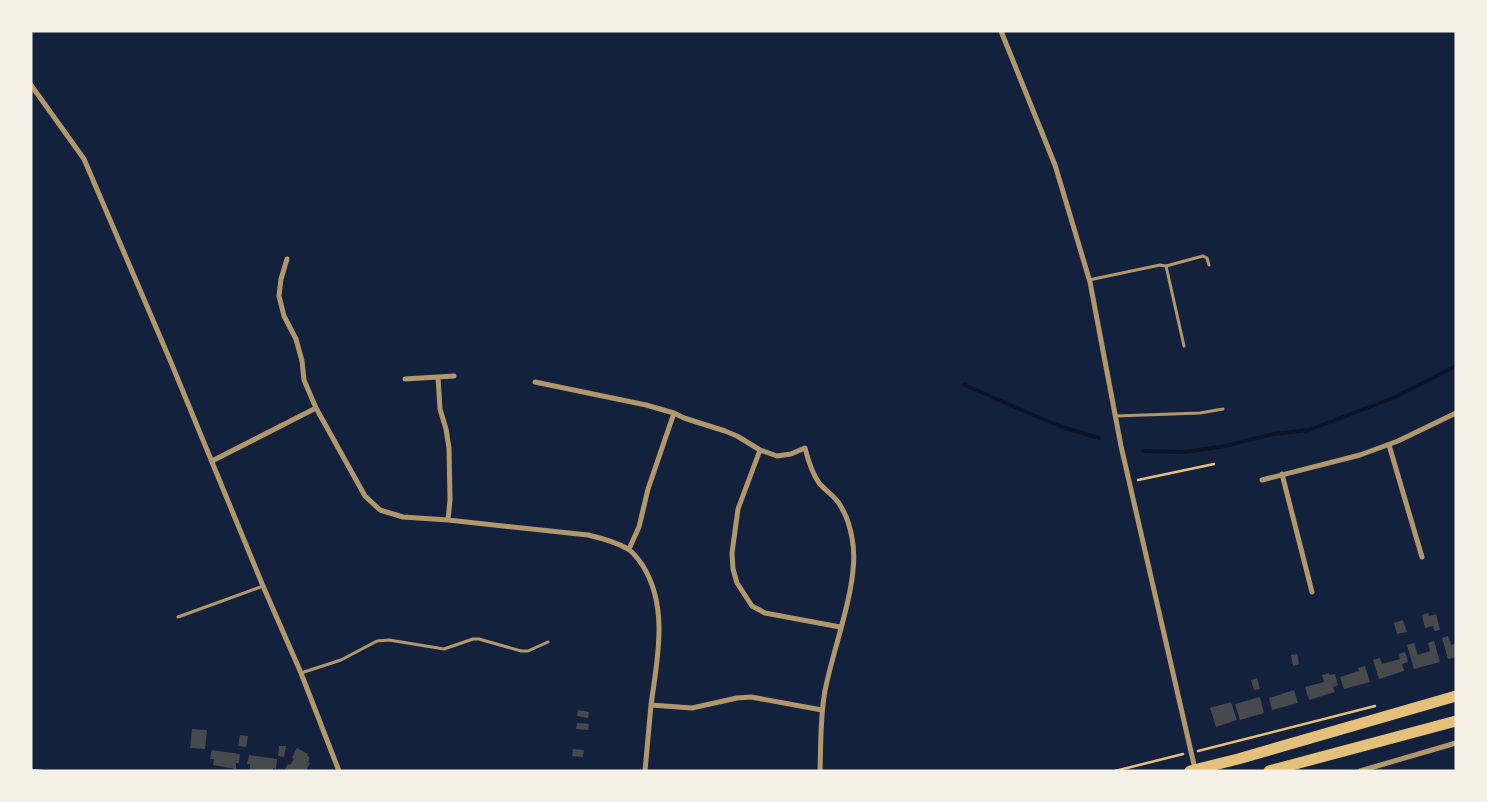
<svg xmlns="http://www.w3.org/2000/svg" width="1487" height="802" font-family="Spectral,serif">
  <style>
    .lines { fill: none; stroke-linecap: round; stroke-linejoin: round }
    .stream { stroke: #0b132b; stroke-width: 4 }
    .building { fill: #48494c }
    .path { stroke: #e5c07b; stroke-width: 2.5 }
    .service { stroke: #b1986c; stroke-width: 3 }
    .minor { stroke: #b1986c; stroke-width: 5 }
    .trunk { stroke: #e5c07b; stroke-width: 11 }
  </style>
  <rect width="100%" height="100%" fill="#14213d"/>
  <g class="lines">
    <path class="stream" d="M 965,385 L 1033,415 L 1065,428 L 1099,438
      M 1143,451 L 1184,452 L 1225,446 L 1273,434 L 1309,430 L 1393,398 L 1456,366"/>
  </g>
  <path class="building" d="M 1428,613 L 1429,616 L 1436,614 L 1440,630 L 1434,631 L 1433,626 L 1425,628 L 1422,615 Z
    M 1403,620 L 1407,632 L 1397,634 L 1394,623 Z
    M 1448,636 L 1451,645 L 1456,643 L 1456,657 L 1448,659 L 1442,638 Z
    M 1434,641 L 1440,662 L 1414,669 L 1407,645 L 1414,643 L 1418,655 L 1430,651 L 1428,643 Z
    M 1405,652 L 1408,662 L 1402,664 L 1404,671 L 1379,679 L 1373,660 L 1380,658 L 1382,664 L 1400,659 L 1399,654 Z
    M 1297,654 L 1299,664 L 1293,666 L 1291,655 Z
    M 1365,666 L 1370,682 L 1344,689 L 1340,677 L 1359,671 L 1358,668 Z
    M 1329,673 L 1329,675 L 1335,674 L 1338,685 L 1333,687 L 1335,692 L 1309,700 L 1305,687 L 1324,682 L 1322,675 Z
    M 1257,678 L 1260,689 L 1254,690 L 1251,680 Z
    M 1294,690 L 1298,703 L 1272,710 L 1269,698 Z
    M 1260,697 L 1264,713 L 1240,720 L 1235,704 Z
    M 1231,702 L 1237,720 L 1216,727 L 1210,708 Z
    M 578,710 L 589,712 L 588,718 L 577,716 Z
    M 577,723 L 589,724 L 588,730 L 576,729 Z
    M 192,729 L 207,730 L 205,749 L 190,748 Z
    M 240,735 L 248,736 L 246,747 L 238,746 Z
    M 279,746 L 286,746 L 284,757 L 278,756 Z
    M 297,748 L 308,754 L 307,755 L 310,758 L 308,762 L 310,763 L 306,771 L 284,771 L 288,764 L 290,765 L 294,759 L 292,757 Z
    M 573,749 L 584,750 L 583,757 L 572,756 Z
    M 212,750 L 240,754 L 239,763 L 236,763 L 236,769 L 213,765 L 214,759 L 210,759 Z
    M 249,755 L 277,759 L 276,769 L 273,768 L 273,771 L 250,771 L 250,764 L 247,764 Z"/>
  <g class="lines">
    <path class="path" d="M 1138,480 L 1214,464
      M 1198,751 L 1375,706
      M 31,770 L 42,771
      M 1115,771 L 1183,754"/>
    <path class="service" d="M 1166,266 L 1203,256 L 1207,258 L 1209,265
      M 1089,280 L 1160,265 L 1166,266 L 1184,346
      M 1116,416 L 1200,413 L 1223,409
      M 178,617 L 263,586
      M 301,673 L 341,660 L 377,641 L 389,640 L 444,649 L 473,639 L 479,639 L 521,651 L 528,651 L 548,642"/>
    <path class="minor" d="M 1001,31 L 1055,165 L 1090,282 L 1121,446 L 1195,769
      M 31,85 L 84,159 L 170,360 L 263,586 L 301,673 L 339,771
      M 438,377 L 440,409 L 446,429 L 449,448 L 450,500 L 448,520
      M 405,379 L 454,376
      M 535,382 L 646,405 L 674,413 L 684,418 L 725,431 L 737,436 L 760,450 L 777,456 L 791,454 L 805,448 C 808,460 812,473 819,483 C 825,490 833,495 838,502 C 845,512 850,526 852,538 C 861,580 833,647 825,691 C 820,717 821,744 820,771
      M 316,408 L 365,496 L 380,510 L 403,517 L 448,520 L 588,535 C 601,538 616,542 628,549 C 634,553 639,560 643,566 C 669,608 657,660 651,705 L 692,708 L 737,698 L 751,697 L 822,710
      M 1389,445 L 1422,557
      M 760,450 L 738,509 L 732,553 L 733,569 L 737,583 L 752,606 L 765,613 L 840,627
      M 212,461 L 316,408 L 304,380 L 302,361 L 296,339 L 284,316 L 279,296 L 281,279 L 287,259
      M 1282,474 L 1312,592
      M 1262,480 L 1360,455 L 1398,441 L 1456,413
      M 629,549 L 639,527 L 648,489 L 674,413
      M 645,771 L 651,705
      M 1360,771 L 1456,743"/>
    <path class="trunk" d="M 1190,771 L 1238,759 L 1456,696
      M 1269,771 L 1456,721"/>
  </g>
  <rect width="1487" height="802" fill="none" stroke="#f6f1e7" stroke-width="65"/>
</svg>
